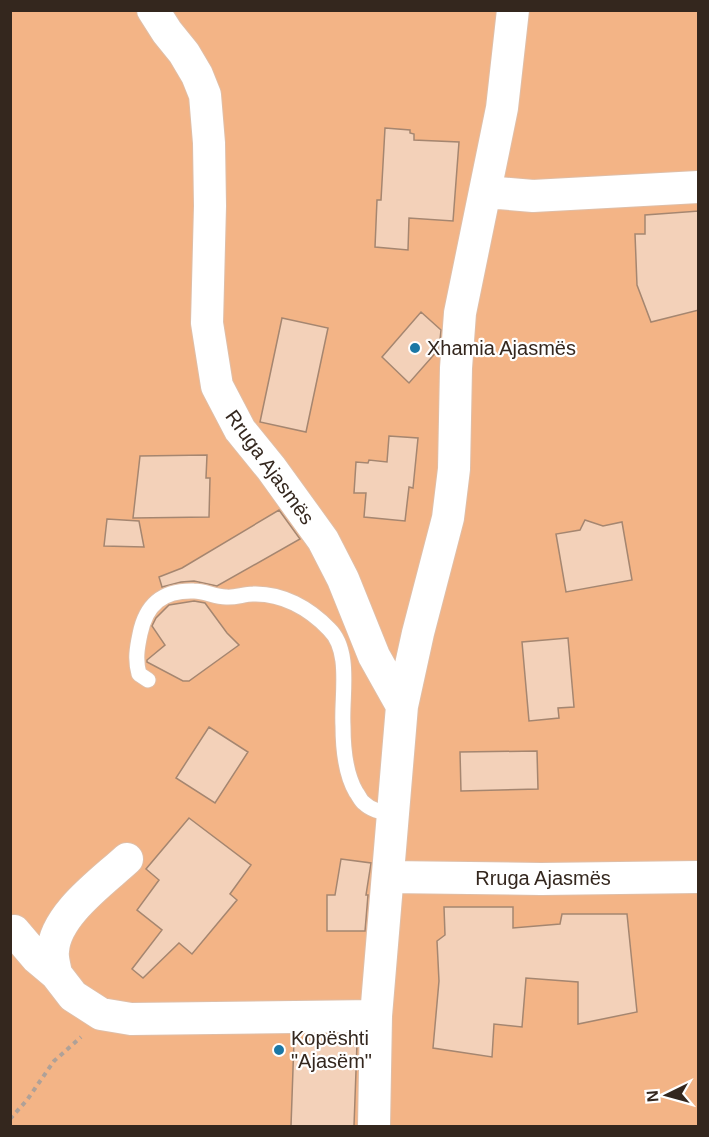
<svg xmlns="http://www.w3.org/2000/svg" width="709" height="1137" font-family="Arial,sans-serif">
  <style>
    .green { fill: #f3b486 }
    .building { fill: #f3d1b9; stroke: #a58670; stroke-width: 1.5 }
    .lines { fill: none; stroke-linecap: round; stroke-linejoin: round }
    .lane-casing { stroke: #dfbea7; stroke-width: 17 }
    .street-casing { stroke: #dfbea7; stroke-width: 34 }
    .path { stroke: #afa198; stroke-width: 4; stroke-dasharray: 4.5 4.5; stroke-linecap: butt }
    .lane { stroke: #fff; stroke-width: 15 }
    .street { stroke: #fff; stroke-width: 32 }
    .poi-dot { fill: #1b77a5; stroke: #fff; stroke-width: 2 }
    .labels { text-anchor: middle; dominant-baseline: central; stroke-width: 4.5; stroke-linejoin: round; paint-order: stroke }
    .poi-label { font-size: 20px; fill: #34271e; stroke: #fff; text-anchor: start }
    .street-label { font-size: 20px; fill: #34271e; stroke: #fff }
  </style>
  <rect width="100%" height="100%" fill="#fdefe5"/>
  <path class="green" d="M 11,11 L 698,11 L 698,1126 L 11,1126 Z"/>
  <path class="building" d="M 385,128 L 410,130 L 410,133 L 414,134 L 414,140 L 459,142 L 453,221 L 409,218 L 408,250 L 375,247 L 377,200 L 381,200 Z
    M 699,211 L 699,310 L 651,322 L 637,285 L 635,234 L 645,234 L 645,215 Z
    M 421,312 L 441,330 L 439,349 L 409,383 L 382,357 Z
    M 282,318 L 328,328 L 306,432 L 260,422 Z
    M 389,436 L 418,438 L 413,488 L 409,487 L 405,521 L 364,517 L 366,493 L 354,493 L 356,462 L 368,463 L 369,460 L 387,462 Z
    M 207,455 L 206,478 L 210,478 L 209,517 L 133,518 L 140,456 Z
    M 279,510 L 300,539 L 217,586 L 194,581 L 181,582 L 162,587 L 159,577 L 182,568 Z
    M 107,519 L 139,521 L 144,547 L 104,546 Z
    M 585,520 L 603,526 L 622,522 L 632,580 L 566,592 L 556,534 L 580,530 Z
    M 194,601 L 205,603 L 227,633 L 239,645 L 189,681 L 183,681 L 147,662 L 147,660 L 165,645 L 152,626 L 156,618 L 169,605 Z
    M 568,638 L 574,707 L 558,708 L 559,718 L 529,721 L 522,642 Z
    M 209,727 L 248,752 L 215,803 L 176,778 Z
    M 537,751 L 538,789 L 461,791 L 460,752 Z
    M 189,818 L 251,865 L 230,894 L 237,900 L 192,954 L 179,943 L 143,978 L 132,969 L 162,930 L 137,910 L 159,880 L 146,869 Z
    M 341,859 L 371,863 L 366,895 L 368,895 L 365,931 L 327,931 L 327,895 L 335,895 Z
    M 444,907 L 513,907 L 513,928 L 560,924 L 562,914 L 627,914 L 637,1012 L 578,1024 L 578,982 L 526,978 L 522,1027 L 494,1024 L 492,1057 L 433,1048 L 439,981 L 437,941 L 445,935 Z
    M 294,1041 L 357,1043 L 354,1126 L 291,1126 Z"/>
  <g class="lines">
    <defs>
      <path id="lane" d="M 148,680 L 139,674 C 135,660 137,648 140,634 C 146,604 163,590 194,591 C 205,591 215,597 226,597 C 235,598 244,594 253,594 C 282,593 309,608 329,629 C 352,651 341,697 343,726 C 343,748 345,773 356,792 C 359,796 361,801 364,803 C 372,811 383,812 393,814"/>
      <path id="street" d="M 153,10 L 167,32 L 184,53 L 197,75 L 205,95 L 209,143 L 210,206 L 207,323 L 217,386 L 240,430 L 271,468 L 323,540 L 343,579 L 374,656 L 402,706
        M 486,192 L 533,196 L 698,187
        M 388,877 L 541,879 L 698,877
        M 14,931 L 37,958 L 56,974 L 73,996 L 101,1014 L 131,1019 L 376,1016
        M 56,974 C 55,967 52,958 53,951 C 55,915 102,882 127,859
        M 374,1126 L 376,1016 L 402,706 L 418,633 L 448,518 L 454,469 L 456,368 L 460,313 L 502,108 L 513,10"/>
    </defs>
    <use href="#lane" class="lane-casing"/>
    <use href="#street" class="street-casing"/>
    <path class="path" d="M 10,1119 L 27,1100 L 54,1061 L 81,1037"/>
    <use href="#lane" class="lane"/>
    <use href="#street" class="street"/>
  </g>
  <g class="poi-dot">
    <circle cx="415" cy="348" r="6"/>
    <circle cx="279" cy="1050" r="6"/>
  </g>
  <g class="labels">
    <g class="poi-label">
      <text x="427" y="348">Xhamia Ajasmës</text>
      <text x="291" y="1038">Kopështi<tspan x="291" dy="23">"Ajasëm"</tspan></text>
    </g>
    <g class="street-label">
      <text transform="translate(270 467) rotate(54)">Rruga Ajasmës</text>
      <text x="543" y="878">Rruga Ajasmës</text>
    </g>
  </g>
  <rect width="709" height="1137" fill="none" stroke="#34271e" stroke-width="24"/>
  <g transform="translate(667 1095) rotate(265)" stroke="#ffffff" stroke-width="4.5" paint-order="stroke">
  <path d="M0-4.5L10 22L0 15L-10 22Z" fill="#34271e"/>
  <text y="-9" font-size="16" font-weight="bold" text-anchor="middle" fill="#34271e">N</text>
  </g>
</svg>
